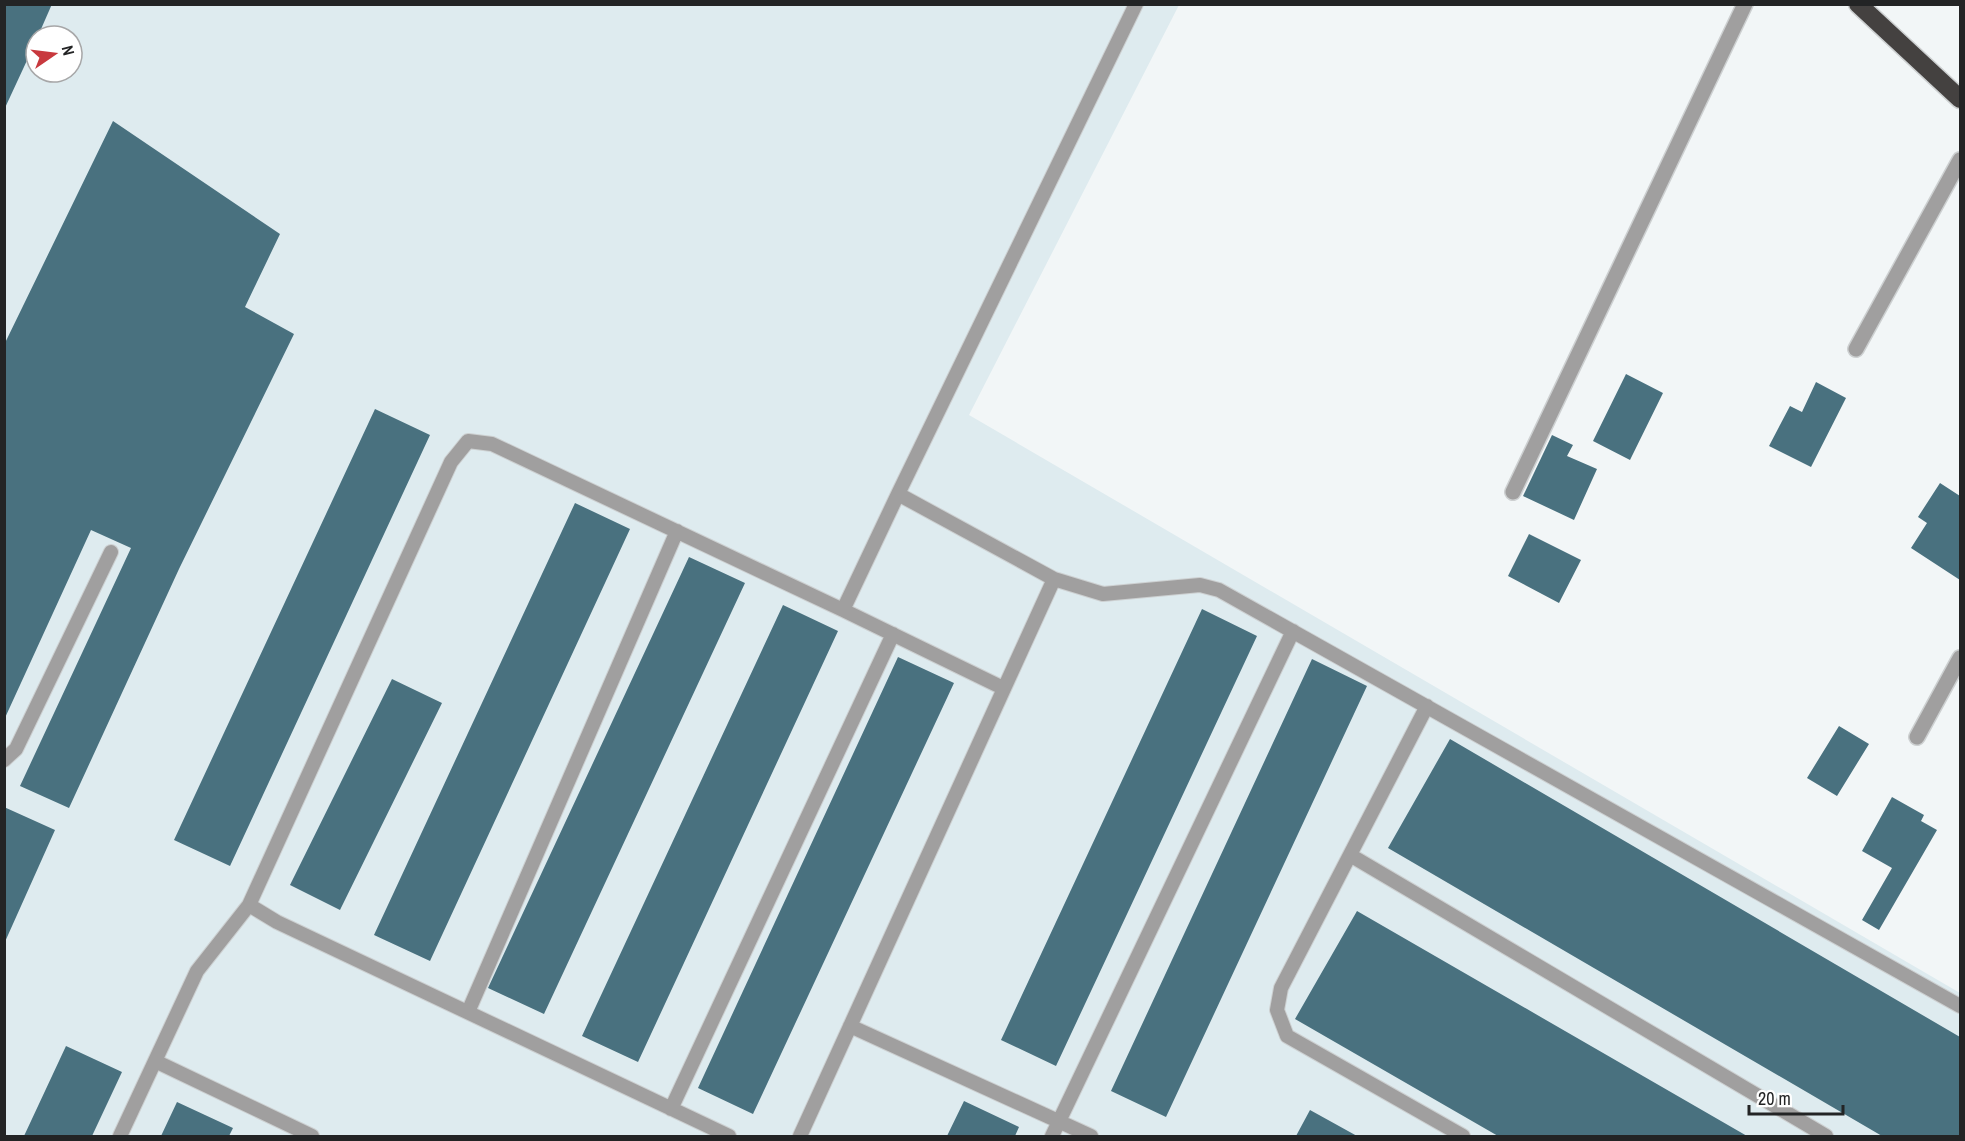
<svg xmlns="http://www.w3.org/2000/svg" width="1965" height="1141" font-family="'Archivo Narrow',sans-serif">
  <style>
    .built { fill: #deebef; fill-rule: evenodd }
    .building { fill: #49717f }
    .lines { fill: none; stroke-linecap: round; stroke-linejoin: round }
    .lane-casing { stroke: #cdd0d1; stroke-width: 16 }
    .street-casing { stroke: #cdd0d1; stroke-width: 18 }
    .highway-casing { stroke: #cdd0d1; stroke-width: 21 }
    .lane { stroke: #a09f9f; stroke-width: 14 }
    .street { stroke: #a09f9f; stroke-width: 15 }
    .highway { stroke: #444140; stroke-width: 18 }
  </style>
  <rect width="100%" height="100%" fill="#f2f6f7"/>
  <path class="built" d="M 5,5 L 1179,5 L 969,415 L 1960,993 L 1960,1136 L 5,1136 ZM 36,36 L 72,36 L 72,72 L 36,72 Z"/>
  <path class="building" d="M 4,4 L 52,4 L 38,36 L 36,36 L 36,41 L 4,110 Z
    M 113,121 L 280,234 L 245,307 L 294,334 L 179,569 L 69,808 L 20,786 L 131,548 L 91,530 L 4,720 L 4,345 Z
    M 1626,374 L 1663,393 L 1630,460 L 1593,441 Z
    M 1816,382 L 1846,398 L 1811,467 L 1769,446 L 1790,406 L 1802,412 Z
    M 375,409 L 430,435 L 230,866 L 174,840 Z
    M 1552,435 L 1573,445 L 1567,456 L 1597,469 L 1574,520 L 1523,496 Z
    M 1940,483 L 1960,496 L 1960,580 L 1911,548 L 1927,523 L 1918,517 Z
    M 575,503 L 630,529 L 430,961 L 374,935 Z
    M 1529,534 L 1581,560 L 1559,603 L 1508,576 Z
    M 689,557 L 745,583 L 544,1014 L 488,988 Z
    M 783,605 L 838,631 L 638,1062 L 582,1036 Z
    M 1202,609 L 1257,636 L 1056,1066 L 1001,1040 Z
    M 898,657 L 954,683 L 753,1114 L 698,1088 Z
    M 1312,659 L 1367,686 L 1166,1117 L 1111,1091 Z
    M 392,679 L 442,703 L 340,910 L 290,885 Z
    M 1839,726 L 1869,744 L 1837,796 L 1807,778 Z
    M 1450,739 L 1960,1037 L 1960,1136 L 1882,1136 L 1388,848 Z
    M 1892,797 L 1924,815 L 1921,821 L 1937,830 L 1879,930 L 1862,920 L 1892,868 L 1862,851 Z
    M 4,807 L 55,830 L 4,944 Z
    M 1357,911 L 1747,1136 L 1498,1136 L 1295,1019 Z
    M 66,1046 L 122,1072 L 92,1136 L 24,1136 Z
    M 964,1101 L 1019,1127 L 1015,1136 L 947,1136 Z
    M 177,1102 L 233,1128 L 229,1136 L 161,1136 Z
    M 1310,1110 L 1357,1136 L 1296,1136 Z"/>
  <g class="lines">
    <defs>
      <path id="lane" d="M 898,494 L 1054,579 L 1103,594 L 1200,585 L 1219,590 L 1960,1006
        M 843,610 L 898,494 L 1136,4
        M 1427,706 L 1281,988 L 1277,1010 L 1287,1036 L 1463,1136
        M 4,760 L 16,749 L 111,552
        M 1350,855 L 1826,1136
        M 468,1012 L 677,531
        M 850,1026 L 1091,1136
        M 155,1061 L 312,1136
        M 671,1109 L 893,634
        M 120,1136 L 197,971 L 249,905
        M 729,1136 L 277,922 L 249,905 L 451,462 L 468,441 L 492,444 L 843,610 L 1003,688
        M 800,1136 L 1054,579
        M 1052,1136 L 1293,631"/>
      <path id="street" d="M 1856,349 L 1960,160
        M 1513,492 L 1745,4
        M 1917,737 L 1960,658"/>
      <path id="highway" d="M 1858,4 L 1960,99"/>
    </defs>
    <use href="#lane" class="lane-casing"/>
    <use href="#street" class="street-casing"/>
    <use href="#highway" class="highway-casing"/>
    <use href="#lane" class="lane"/>
    <use href="#street" class="street"/>
    <use href="#highway" class="highway"/>
  </g>
  <rect width="1965" height="1141" fill="none" stroke="#232425" stroke-width="12"/>
  <g transform="translate(54 54) rotate(76)"><circle r="28" fill="#ffffff" stroke="#a7a7a8" stroke-width="1.5"/>
  <path d="M0-4.5L10 22L0 15L-10 22Z" fill="#c8393e"/>
  <text y="-9" font-size="16" font-weight="bold" text-anchor="middle" fill="#232425">N</text>
  </g>
  <path d="M1749 1105v9h94v-9" fill="none" stroke="#232425" stroke-width="3"/>
  <text x="1758" y="1105" font-size="18" fill="#232425" stroke="#ffffff" stroke-width="4.5" paint-order="stroke">20 m</text>
</svg>
